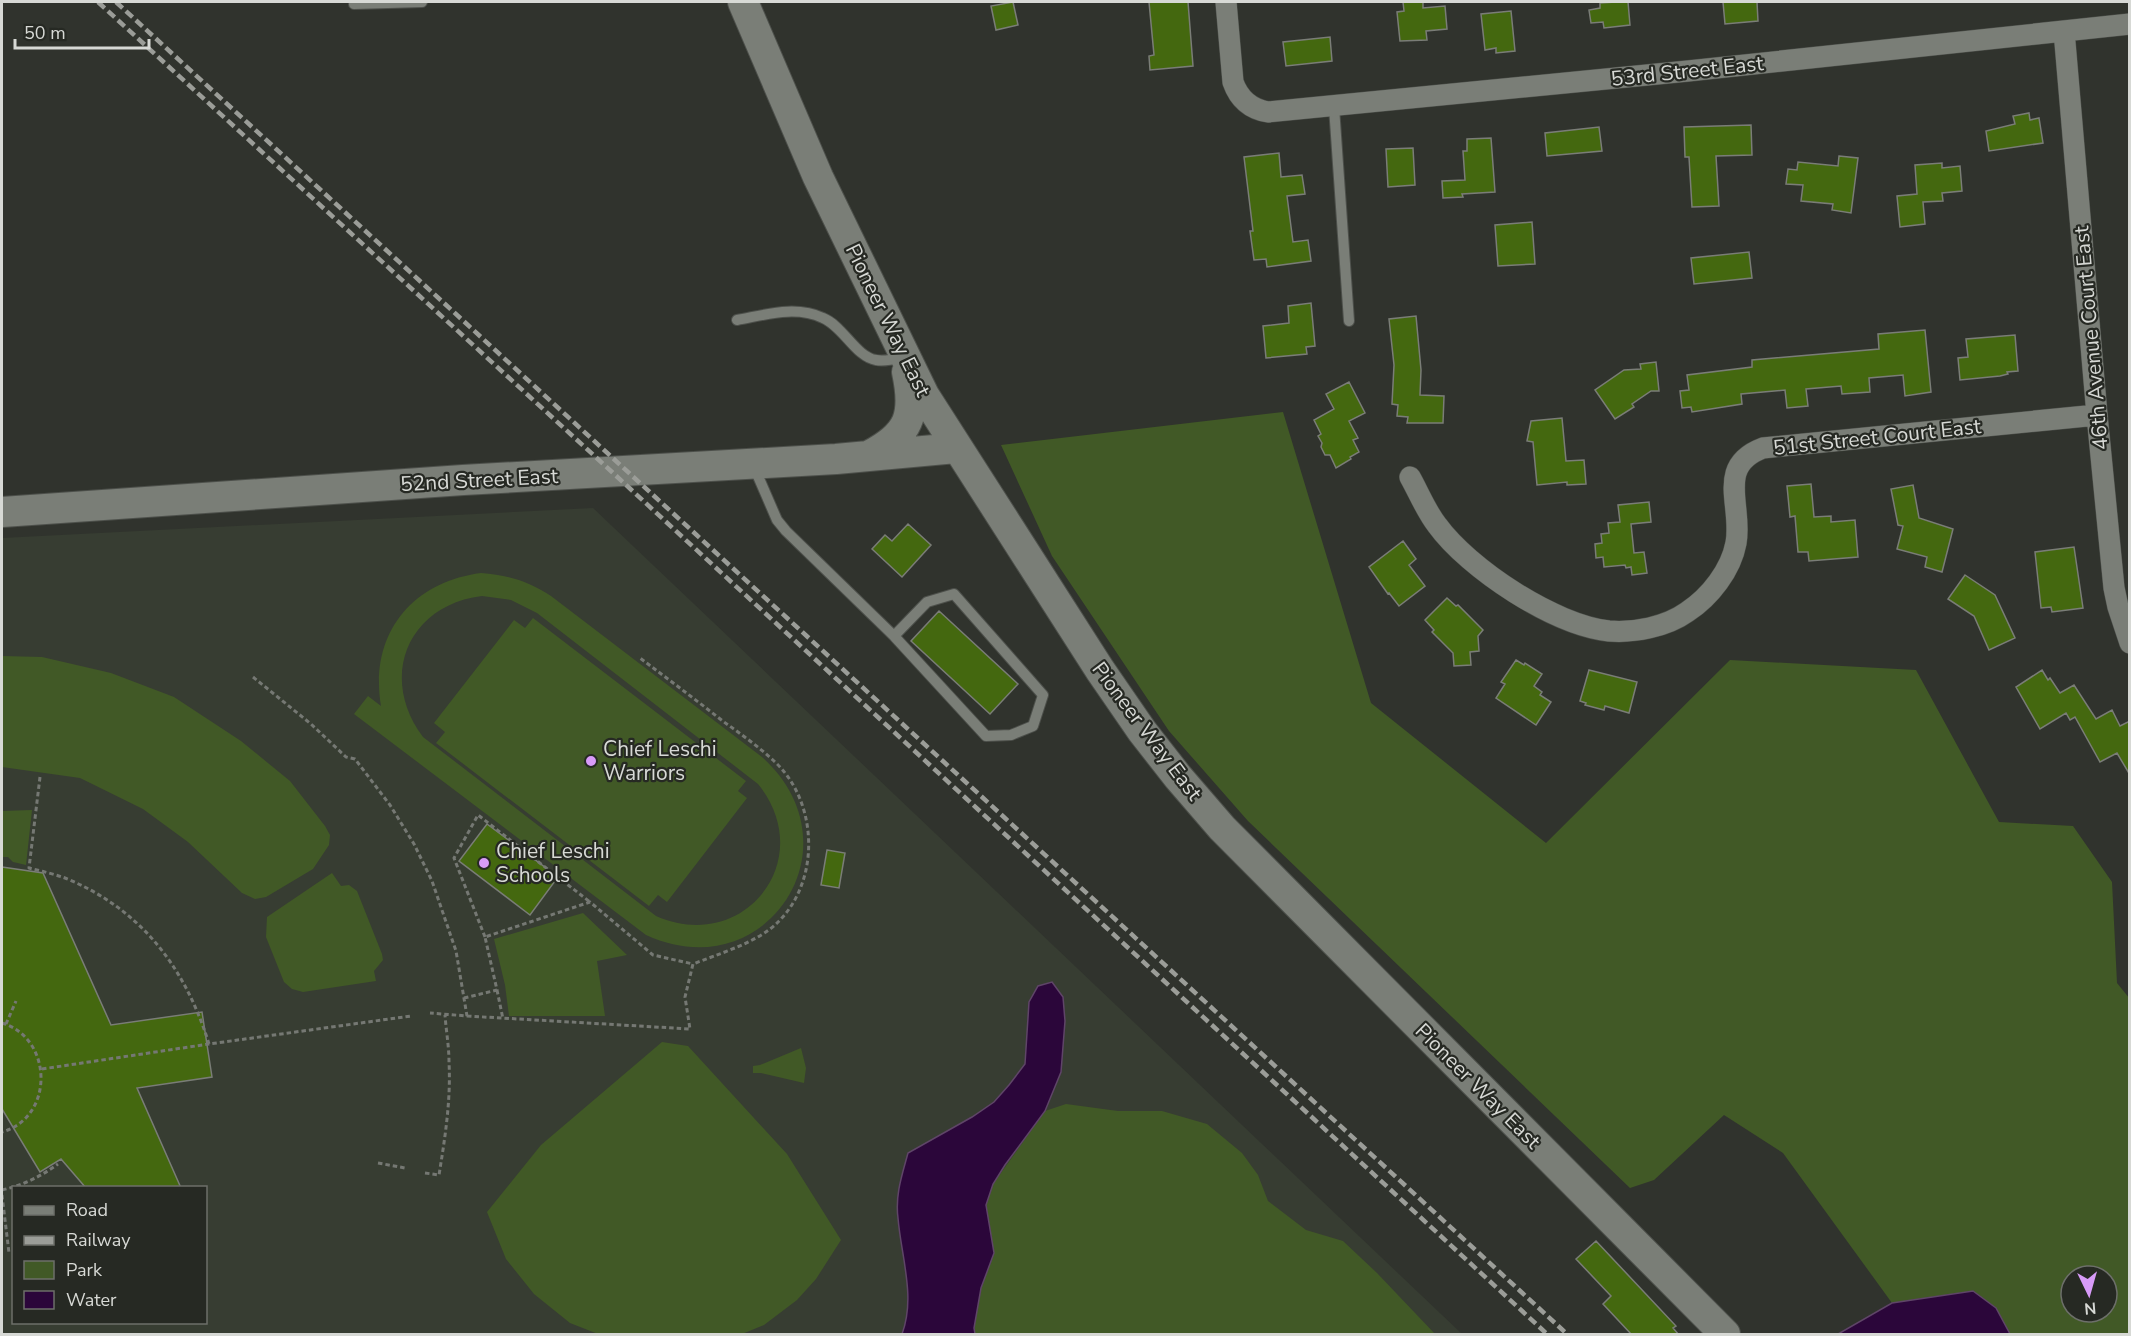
<svg xmlns="http://www.w3.org/2000/svg" width="2131" height="1336" font-family="'Nunito Sans',sans-serif">
  <style>
    .built { fill: #373d32; fill-rule: evenodd }
    .green { fill: #415926; fill-rule: evenodd }
    .water { fill: #2b063a; stroke: #5f4568; stroke-width: 1.5 }
    .building { fill: #44680f; stroke: #7a7d77; stroke-width: 1.5 }
    .lines { fill: none; stroke-linecap: round; stroke-linejoin: round }
    .lane-casing { stroke: #4d504b; stroke-width: 12 }
    .street-casing { stroke: #4d504b; stroke-width: 22 }
    .secondary-casing { stroke: #4d504b; stroke-width: 32 }
    .path { stroke: #757873; stroke-width: 3; stroke-dasharray: 4.5 3; stroke-linecap: butt }
    .lane { stroke: #7a7e77; stroke-width: 10 }
    .street { stroke: #7a7e77; stroke-width: 21 }
    .secondary { stroke: #7a7e77; stroke-width: 30 }
    .rail { stroke: #9b9d98; stroke-width: 4.5; stroke-dasharray: 9 4.5; stroke-linecap: butt }
    .poi-dot { fill: #d89bf8; stroke: #262923; stroke-width: 2 }
    .labels { text-anchor: middle; dominant-baseline: central; stroke-width: 4.5; stroke-linejoin: round; paint-order: stroke }
    .street-label { font-size: 21px; fill: #d7d9d5; stroke: #262923 }
    .poi-label { font-size: 21px; fill: #d7d9d5; stroke: #262923; text-anchor: start }
  </style>
  <rect width="100%" height="100%" fill="#30332d"/>
  <path class="built" d="M 593,508 L 1462,1334 L 2,1334 L 2,538 ZM 14,1188 L 206,1188 L 206,1322 L 14,1322 Z"/>
  <path class="green" d="M 1283,412 L 1371,703 L 1546,843 L 1730,660 L 1916,670 L 1999,822 L 2073,826 L 2112,882 L 2117,983 L 2130,999 L 2129,1334 L 2010,1334 L 1996,1308 L 1973,1291 L 1892,1303 L 1783,1153 L 1724,1115 L 1654,1180 L 1630,1188 L 1248,821 L 1169,731 L 1052,556 L 1001,445 ZM 2071,1276 L 2107,1276 L 2107,1312 L 2071,1312 Z
    M 481,573 C 508,575 528,581 551,596 L 762,757 C 861,846 766,990 646,935 L 354,714 L 368,696 L 381,706 C 369,635 411,582 481,573 ZM 482,596 L 511,600 L 537,613 L 758,784 C 819,859 744,955 656,916 L 423,737 C 378,677 408,605 482,596 Z
    M 533,618 L 746,781 L 738,791 L 747,798 L 667,902 L 658,895 L 649,906 L 436,743 L 445,732 L 434,723 L 514,620 L 525,628 Z
    M 2,656 L 42,657 L 111,673 L 174,697 L 241,741 L 290,781 L 325,826 L 330,835 L 329,845 L 313,869 L 266,897 L 255,899 L 242,893 L 188,842 L 143,809 L 80,778 L 2,767 Z
    M 32,810 L 26,865 L 13,862 L 8,857 L 2,857 L 2,811 Z
    M 332,873 L 341,886 L 349,885 L 357,891 L 382,954 L 383,960 L 374,971 L 376,981 L 303,992 L 292,989 L 284,982 L 266,937 L 267,917 Z
    M 583,913 L 627,955 L 597,961 L 605,1016 L 509,1016 L 505,985 L 494,939 Z
    M 662,1042 L 688,1046 L 787,1154 L 841,1240 L 816,1279 L 797,1300 L 764,1325 L 742,1334 L 598,1334 L 570,1323 L 534,1294 L 506,1259 L 487,1212 L 541,1145 Z
    M 801,1048 L 806,1068 L 804,1083 L 761,1073 L 753,1073 L 753,1066 L 760,1065 Z
    M 1066,1104 L 1118,1111 L 1162,1111 L 1207,1124 L 1242,1153 L 1258,1175 L 1268,1201 L 1306,1230 L 1343,1241 L 1377,1273 L 1435,1334 L 975,1334 L 974,1328 L 981,1288 L 994,1253 L 986,1205 L 993,1184 L 1045,1111 Z"/>
  <path class="water" d="M 1052,982 L 1063,997 L 1065,1021 L 1061,1072 L 1045,1111 L 1005,1165 L 993,1184 L 986,1205 L 994,1253 L 981,1288 L 974,1328 L 975,1334 L 902,1334 C 916,1297 901,1256 898,1218 C 895,1195 902,1175 908,1153 L 972,1117 L 994,1102 L 1009,1085 L 1025,1064 L 1029,1002 L 1038,986 Z
    M 1973,1291 L 1996,1308 L 2010,1334 L 1838,1334 L 1892,1303 Z"/>
  <path class="building" d="M 1013,2 L 1018,25 L 996,30 L 991,6 Z
    M 1149,2 L 1188,2 L 1193,66 L 1150,70 L 1149,56 L 1154,55 Z
    M 1403,2 L 1423,2 L 1423,8 L 1445,6 L 1447,29 L 1426,31 L 1427,40 L 1400,41 L 1397,12 L 1404,11 Z
    M 1616,2 L 1628,2 L 1630,25 L 1604,28 L 1603,22 L 1591,23 L 1589,10 L 1600,8 L 1600,3 Z
    M 1723,2 L 1757,2 L 1758,21 L 1725,24 Z
    M 1511,11 L 1515,51 L 1496,53 L 1496,48 L 1485,50 L 1481,14 Z
    M 1330,37 L 1332,61 L 1286,66 L 1283,42 Z
    M 2029,113 L 2030,120 L 2039,118 L 2043,143 L 1989,151 L 1986,131 L 2015,124 L 2013,116 Z
    M 1751,125 L 1752,155 L 1716,156 L 1719,206 L 1692,207 L 1689,157 L 1685,157 L 1684,127 Z
    M 1599,127 L 1602,151 L 1547,156 L 1545,133 Z
    M 1491,138 L 1495,192 L 1462,194 L 1463,197 L 1443,198 L 1442,181 L 1465,180 L 1463,151 L 1467,151 L 1467,139 Z
    M 1413,148 L 1415,185 L 1388,187 L 1386,149 Z
    M 1279,153 L 1281,177 L 1302,175 L 1305,194 L 1287,196 L 1293,242 L 1308,240 L 1311,261 L 1267,267 L 1266,259 L 1254,260 L 1250,231 L 1253,231 L 1244,157 Z
    M 1839,156 L 1858,158 L 1851,213 L 1832,210 L 1833,204 L 1801,201 L 1803,185 L 1786,184 L 1788,169 L 1797,170 L 1798,162 L 1838,166 Z
    M 1942,163 L 1942,168 L 1960,166 L 1962,191 L 1942,193 L 1943,201 L 1923,202 L 1925,224 L 1900,227 L 1897,196 L 1917,194 L 1915,165 Z
    M 1532,222 L 1535,264 L 1498,266 L 1495,225 Z
    M 1749,252 L 1752,278 L 1694,284 L 1691,258 Z
    M 1311,303 L 1315,346 L 1306,347 L 1307,354 L 1266,358 L 1263,326 L 1289,323 L 1288,306 Z
    M 1416,316 L 1421,370 L 1420,395 L 1444,396 L 1443,423 L 1407,423 L 1408,417 L 1397,416 L 1398,405 L 1392,404 L 1394,365 L 1389,319 Z
    M 1925,330 L 1931,392 L 1905,396 L 1903,375 L 1869,378 L 1870,392 L 1842,394 L 1841,386 L 1806,389 L 1808,406 L 1787,408 L 1785,390 L 1741,394 L 1742,404 L 1692,412 L 1691,407 L 1682,408 L 1680,391 L 1689,390 L 1687,375 L 1752,367 L 1752,360 L 1879,349 L 1878,334 Z
    M 2015,335 L 2018,371 L 2007,372 L 2008,374 L 2000,376 L 1960,380 L 1958,358 L 1968,357 L 1966,339 Z
    M 1656,362 L 1659,391 L 1651,391 L 1632,404 L 1634,407 L 1615,419 L 1595,390 L 1624,370 L 1641,369 L 1640,364 Z
    M 1349,382 L 1365,413 L 1349,421 L 1358,438 L 1353,440 L 1359,452 L 1350,457 L 1351,459 L 1336,468 L 1330,455 L 1325,455 L 1321,447 L 1322,443 L 1318,436 L 1321,434 L 1314,420 L 1334,409 L 1326,394 Z
    M 1562,418 L 1566,461 L 1584,460 L 1586,484 L 1567,485 L 1567,482 L 1537,485 L 1533,442 L 1527,441 L 1531,421 Z
    M 1811,484 L 1814,517 L 1831,516 L 1831,522 L 1855,520 L 1858,557 L 1809,561 L 1808,552 L 1798,552 L 1795,516 L 1790,517 L 1787,486 Z
    M 1913,485 L 1919,518 L 1953,529 L 1942,572 L 1925,567 L 1927,557 L 1897,549 L 1903,526 L 1898,525 L 1891,489 Z
    M 1649,502 L 1651,522 L 1631,524 L 1634,553 L 1644,552 L 1647,573 L 1632,575 L 1631,567 L 1626,568 L 1625,565 L 1604,567 L 1603,557 L 1596,558 L 1595,544 L 1602,543 L 1601,534 L 1609,533 L 1608,523 L 1620,522 L 1618,505 Z
    M 908,524 L 931,545 L 902,577 L 872,549 L 885,535 L 892,541 Z
    M 1403,541 L 1416,559 L 1409,565 L 1425,586 L 1399,606 L 1389,593 L 1388,594 L 1369,567 Z
    M 2074,547 L 2083,608 L 2052,612 L 2051,607 L 2041,608 L 2035,552 Z
    M 1965,575 L 1995,595 L 2015,638 L 1989,650 L 1974,616 L 1948,599 Z
    M 1447,598 L 1456,606 L 1458,605 L 1483,630 L 1478,636 L 1479,651 L 1470,652 L 1471,665 L 1454,666 L 1453,653 L 1432,632 L 1434,630 L 1425,620 Z
    M 939,611 L 1018,684 L 990,714 L 911,641 Z
    M 1516,660 L 1524,665 L 1525,663 L 1542,674 L 1534,686 L 1542,692 L 1540,695 L 1551,702 L 1536,725 L 1496,698 L 1505,684 L 1501,682 Z
    M 1589,670 L 1637,682 L 1629,713 L 1605,706 L 1604,710 L 1585,705 L 1586,703 L 1580,701 Z
    M 2042,670 L 2048,680 L 2050,678 L 2060,693 L 2074,685 L 2096,719 L 2112,710 L 2120,726 L 2130,721 L 2130,775 L 2117,753 L 2100,762 L 2075,717 L 2070,720 L 2066,713 L 2040,729 L 2016,687 Z
    M 487,824 L 558,877 L 530,915 L 459,861 Z
    M 827,850 L 845,853 L 839,888 L 821,885 Z
    M 2,867 L 43,873 L 111,1025 L 202,1012 L 212,1077 L 137,1088 L 181,1188 L 86,1188 L 61,1159 L 40,1172 L 2,1109 Z
    M 1596,1241 L 1676,1326 L 1673,1328 L 1679,1335 L 1632,1335 L 1603,1304 L 1611,1296 L 1576,1259 Z"/>
  <g class="lines">
    <defs>
      <path id="lane" d="M 354,4 L 422,2
        M 1334,107 L 1349,321
        M 737,320 C 765,315 795,305 823,318 C 843,326 856,357 876,360 C 885,362 895,359 904,357
        M 754,467 L 777,520 L 786,531 L 894,636 L 986,736 L 1011,735 L 1033,726 L 1043,695 L 954,594 L 927,602 L 894,636"/>
      <path id="street" d="M 1226,2 L 1233,82 C 1239,99 1250,109 1268,112 L 1688,71 L 2130,24
        M 2064,31 L 2097,415 L 2114,588 L 2118,607 L 2130,643
        M 1410,477 C 1419,493 1426,511 1437,525 C 1469,569 1554,625 1609,631 C 1634,633 1666,627 1687,612 C 1710,597 1731,570 1736,543 C 1743,506 1715,466 1763,448 L 2097,415"/>
      <path id="secondary" d="M 743,2 L 818,177 L 924,395 L 1100,670 L 1142,731 L 1178,777 L 1222,828 L 1725,1334
        M 870,455 C 910,434 916,415 907,372
        M 2,512 L 463,480 L 836,459 L 956,448"/>
    </defs>
    <use href="#lane" class="lane-casing"/>
    <use href="#street" class="street-casing"/>
    <use href="#secondary" class="secondary-casing"/>
    <path class="path" d="M 253,677 L 311,724 L 346,757 L 355,759 L 390,805 L 414,844 L 432,881 L 456,951 L 467,1016 L 430,1013
      M 40,777 L 29,868 C 41,871 54,874 65,878 C 141,909 185,967 209,1044 L 411,1016
      M 485,937 L 454,858 L 478,815 L 590,902
      M 497,990 L 503,1019
      M 464,998 L 497,990 L 485,937 L 590,902 L 653,955 L 693,964
      M 467,1016 L 690,1029 L 685,997 L 693,964 C 718,954 759,942 778,922 C 821,880 818,801 774,761 C 759,747 741,734 724,722 C 696,700 668,679 640,658
      M 2,1023 C 53,1038 55,1117 2,1132
      M 6,1024 L 16,1001
      M 42,1069 L 209,1044
      M 378,1163 L 405,1168
      M 425,1173 L 439,1175 C 445,1138 451,1100 449,1062 C 449,1046 446,1030 445,1015
      M 2,1190 C 23,1185 40,1177 58,1164
      M 2,1195 L 9,1253"/>
    <use href="#lane" class="lane"/>
    <use href="#street" class="street"/>
    <use href="#secondary" class="secondary"/>
    <path class="rail" d="M 98,2 L 612,472 L 1547,1334
      M 116,2 L 1567,1334"/>
  </g>
  <g class="poi-dot">
    <circle cx="591" cy="761" r="6"/>
    <circle cx="484" cy="863" r="6"/>
  </g>
  <g class="labels">
    <g class="street-label">
      <text transform="translate(1687 71) rotate(-6)">53rd Street East</text>
      <text transform="translate(888 320) rotate(64)">Pioneer Way East</text>
      <text transform="translate(2091 338) rotate(-95)">46th Avenue Court East</text>
      <text transform="translate(1877 437) rotate(-6)">51st Street Court East</text>
      <text transform="translate(479 480) rotate(-3)">52nd Street East</text>
      <text transform="translate(1147 731) rotate(53)">Pioneer Way East</text>
      <text transform="translate(1478 1086) rotate(45)">Pioneer Way East</text>
    </g>
    <g class="poi-label">
      <text x="603" y="749">Chief Leschi<tspan x="603" dy="24">Warriors</tspan></text>
      <text x="496" y="851">Chief Leschi<tspan x="496" dy="24">Schools</tspan></text>
    </g>
  </g>
  <rect width="2131" height="1336" fill="none" stroke="#d7d9d5" stroke-width="6"/>
  <rect x="12" y="1186" width="195" height="138" fill="#262923" stroke="#6d6f6a" stroke-width="1.5"/>
  <rect x="24" y="1206" width="30" height="9" fill="#7a7e77" stroke="#6d6f6a" stroke-width="1.5"/>
  <text x="66" y="1216" font-size="18" fill="#d7d9d5">Road</text>
  <rect x="24" y="1236" width="30" height="9" fill="#9b9d98" stroke="#6d6f6a" stroke-width="1.5"/>
  <text x="66" y="1246" font-size="18" fill="#d7d9d5">Railway</text>
  <rect x="24" y="1261" width="30" height="18" fill="#415926" stroke="#6d6f6a" stroke-width="1.5"/>
  <text x="66" y="1276" font-size="18" fill="#d7d9d5">Park</text>
  <rect x="24" y="1291" width="30" height="18" fill="#2b063a" stroke="#6d6f6a" stroke-width="1.5"/>
  <text x="66" y="1306" font-size="18" fill="#d7d9d5">Water</text>
  <g transform="translate(2089 1294) rotate(175)"><circle r="28" fill="#262923" stroke="#6d6f6a" stroke-width="1.5"/>
  <path d="M0-4.5L10 22L0 15L-10 22Z" fill="#d89bf8"/>
  <text y="-9" font-size="16" font-weight="bold" text-anchor="middle" fill="#d7d9d5">N</text>
  </g>
  <path d="M15 39v9h134v-9" fill="none" stroke="#d7d9d5" stroke-width="3"/>
  <text x="24" y="39" font-size="18" fill="#d7d9d5" stroke="#262923" stroke-width="4.5" paint-order="stroke">50 m</text>
</svg>
